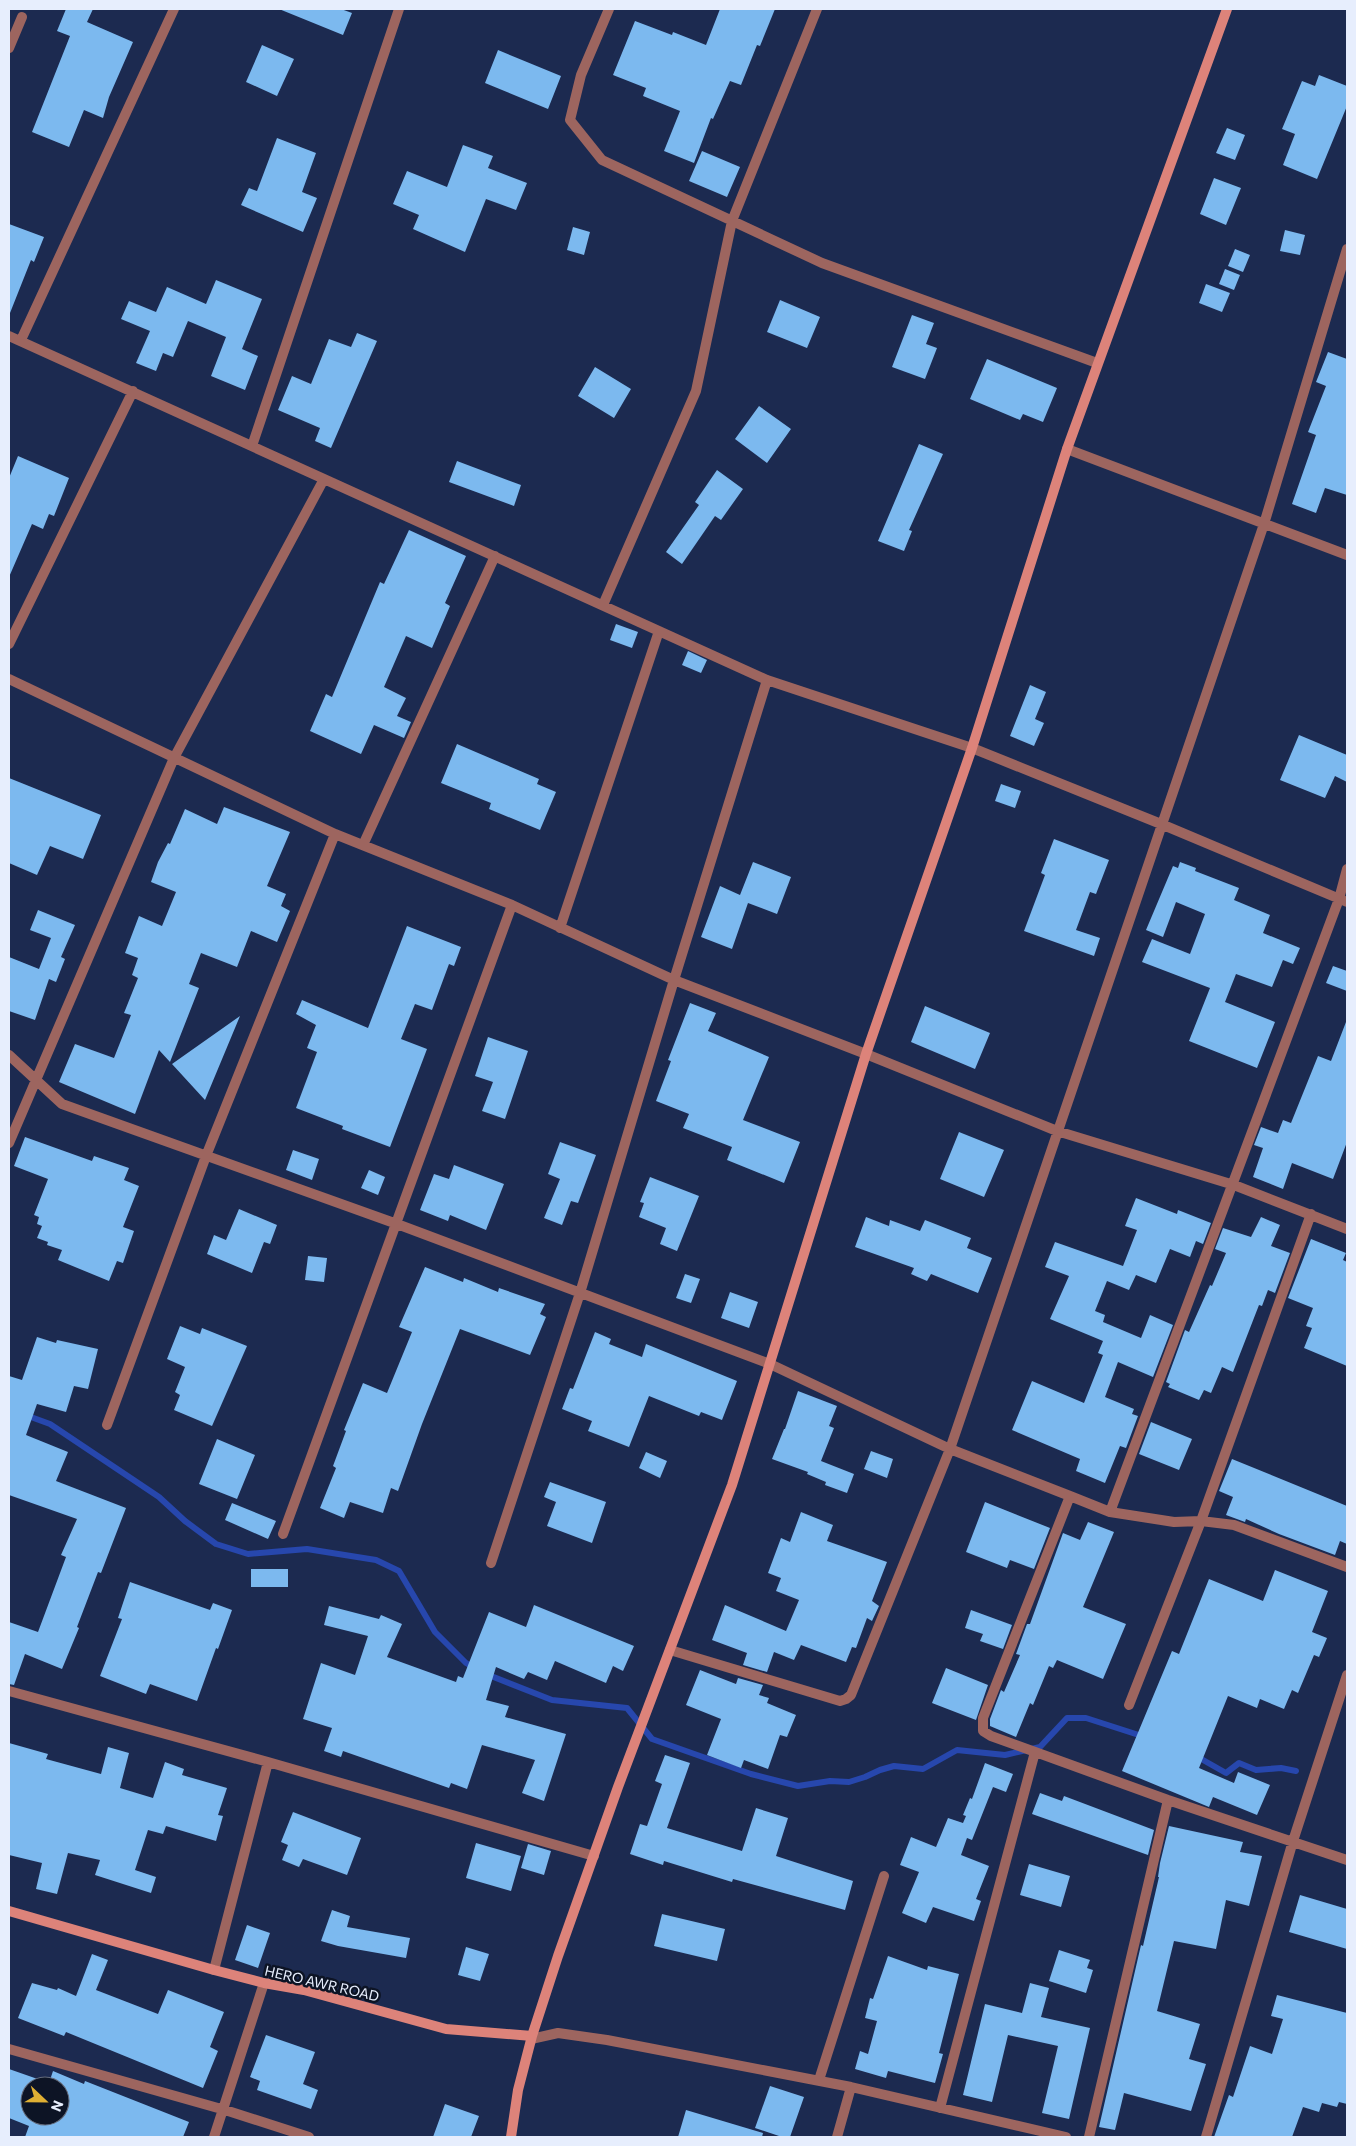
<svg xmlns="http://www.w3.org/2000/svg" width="1356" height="2146" font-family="Commissioner,sans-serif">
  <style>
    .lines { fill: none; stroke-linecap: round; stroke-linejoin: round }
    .stream { stroke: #2747ad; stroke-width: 6 }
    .building { fill: #7cb9ef; fill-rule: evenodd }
    .minor { stroke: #9d655f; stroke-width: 10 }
    .secondary { stroke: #dd837a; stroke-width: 10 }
    .labels { text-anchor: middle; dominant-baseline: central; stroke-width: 5; stroke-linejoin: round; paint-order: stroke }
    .street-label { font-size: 14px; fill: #e7eefd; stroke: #0d1425 }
  </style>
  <rect width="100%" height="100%" fill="#1c2a50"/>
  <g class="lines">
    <path class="stream" d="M 9,1409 L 50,1424 L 159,1497 L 185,1521 L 216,1544 L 248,1554 L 307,1549 L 376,1560 L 399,1571 L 435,1632 L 466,1663 L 475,1668
      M 486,1674 L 552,1700 L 627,1708 L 652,1739 L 751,1774 L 798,1786 L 830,1781 L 849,1782 L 865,1777 L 880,1770 L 894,1766 L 923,1769 L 957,1750 L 1005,1755 L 1040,1747 L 1067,1718 L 1086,1718 L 1145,1737
      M 1196,1756 L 1226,1773 L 1239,1763 L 1256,1770 L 1281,1768 L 1296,1771"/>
  </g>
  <path class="building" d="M 66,9 L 93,9 L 87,22 L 133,42 L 109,97 L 103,118 L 84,110 L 69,147 L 32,132 L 70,36 L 57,31 Z
    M 279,9 L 341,9 L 352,13 L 343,35 Z
    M 720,9 L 775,9 L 760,46 L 757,45 L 741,85 L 730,81 L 713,119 L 711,118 L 694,163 L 664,151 L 680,111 L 643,96 L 646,88 L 613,75 L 635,21 L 672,35 L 673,32 L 706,45 Z
    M 262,45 L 294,59 L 277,96 L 246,82 Z
    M 498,50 L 561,76 L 548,109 L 485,83 Z
    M 1319,75 L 1347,86 L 1347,106 L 1317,179 L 1283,165 L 1295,134 L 1282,129 L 1302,81 L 1315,86 Z
    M 1227,128 L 1245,135 L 1235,160 L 1216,153 Z
    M 277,138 L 316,153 L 302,192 L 317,198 L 303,232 L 241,205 L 249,188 L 257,191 Z
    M 463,145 L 493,156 L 488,168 L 527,183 L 516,210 L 486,199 L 465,252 L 413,229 L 419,215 L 393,204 L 407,171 L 447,187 Z
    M 702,151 L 740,167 L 727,197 L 689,181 Z
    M 1214,178 L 1241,188 L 1226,225 L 1200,214 Z
    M 9,224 L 44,237 L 34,262 L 31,260 L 10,313 Z
    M 573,227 L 590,232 L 584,255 L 567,250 Z
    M 1285,230 L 1305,235 L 1300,255 L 1280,251 Z
    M 1235,249 L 1250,255 L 1243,272 L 1228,266 Z
    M 1225,269 L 1240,275 L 1234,290 L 1219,284 Z
    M 216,280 L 262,299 L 242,349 L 258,356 L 245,390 L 211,376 L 226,337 L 188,321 L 173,357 L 163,353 L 156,371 L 136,363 L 150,331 L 121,319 L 129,301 L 156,312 L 167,287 L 206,304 Z
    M 1206,284 L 1230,293 L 1222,312 L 1199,303 Z
    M 780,300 L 820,317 L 807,348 L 767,332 Z
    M 912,315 L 934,323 L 926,344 L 937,348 L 925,379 L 892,367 Z
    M 357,333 L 377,341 L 331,448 L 315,441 L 320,428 L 278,410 L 292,376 L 311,384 L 329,339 L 351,347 Z
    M 1328,352 L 1347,359 L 1347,495 L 1325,488 L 1316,513 L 1292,504 L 1316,435 L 1308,432 L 1326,386 L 1316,382 Z
    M 987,359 L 1057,388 L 1043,422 L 1023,414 L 1020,420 L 970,399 Z
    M 595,367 L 631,389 L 614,418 L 578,396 Z
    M 759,406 L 791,429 L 767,463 L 735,439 Z
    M 919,444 L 943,454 L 909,530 L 912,531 L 904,551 L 878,541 Z
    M 18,456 L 69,478 L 54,516 L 49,514 L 43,529 L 32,524 L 9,577 L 9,478 Z
    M 457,461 L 521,485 L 514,506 L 449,482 Z
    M 717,470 L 743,489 L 721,520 L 715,516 L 682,564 L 666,552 L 699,505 L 695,502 Z
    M 409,530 L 466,556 L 445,603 L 450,606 L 432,648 L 406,636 L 384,687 L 406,698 L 397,716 L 411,722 L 404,738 L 374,725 L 361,754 L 310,731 L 326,694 L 332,697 L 380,582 L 384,584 Z
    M 616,624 L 638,632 L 632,648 L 610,640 Z
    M 688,651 L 707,660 L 701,673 L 682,665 Z
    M 1030,685 L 1046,692 L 1035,719 L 1044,723 L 1034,746 L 1010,736 Z
    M 1299,735 L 1347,755 L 1347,782 L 1335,776 L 1325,798 L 1280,780 Z
    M 457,744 L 539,779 L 537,784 L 556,792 L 540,830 L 489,809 L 491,803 L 441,783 Z
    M 9,778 L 101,815 L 83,859 L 50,846 L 37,875 L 9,863 Z
    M 1001,784 L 1021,791 L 1015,808 L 995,801 Z
    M 224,807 L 290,832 L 267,886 L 286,894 L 281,906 L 290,911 L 277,942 L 251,931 L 237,967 L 201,953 L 189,984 L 199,988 L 170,1062 L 159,1050 L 135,1114 L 59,1082 L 75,1044 L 114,1058 L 131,1015 L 124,1013 L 138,978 L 132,975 L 138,958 L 125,953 L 139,916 L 162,926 L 176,892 L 151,882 L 158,862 L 168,843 L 170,844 L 185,809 L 217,824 Z
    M 1054,839 L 1109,860 L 1096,894 L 1090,892 L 1076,930 L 1100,938 L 1094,956 L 1024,931 L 1045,875 L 1041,873 Z
    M 753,862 L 791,877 L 777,914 L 748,903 L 732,949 L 701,937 L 720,886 L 740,895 Z
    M 1180,862 L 1196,868 L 1195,871 L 1239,888 L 1234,900 L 1270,915 L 1263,933 L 1300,948 L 1293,964 L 1283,960 L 1272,987 L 1236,974 L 1225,1002 L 1275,1022 L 1257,1068 L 1189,1041 L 1210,988 L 1142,962 L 1152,939 L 1190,954 L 1205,914 L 1176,902 L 1163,937 L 1146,930 L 1173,866 L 1178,868 Z
    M 38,910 L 75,925 L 61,957 L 65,959 L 56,982 L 49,979 L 35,1020 L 9,1011 L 9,957 L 39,969 L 51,938 L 30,930 Z
    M 407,926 L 461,947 L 454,966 L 449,964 L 432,1010 L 415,1004 L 401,1039 L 427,1049 L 390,1147 L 342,1129 L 343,1126 L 296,1108 L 317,1052 L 307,1048 L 316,1025 L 296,1014 L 302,1000 L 368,1028 Z
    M 1333,966 L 1347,971 L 1347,991 L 1326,983 Z
    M 690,1003 L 716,1013 L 708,1031 L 769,1057 L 743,1120 L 800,1142 L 784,1183 L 727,1160 L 732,1147 L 683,1128 L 689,1114 L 656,1101 L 671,1061 L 668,1060 Z
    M 925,1006 L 990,1033 L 975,1069 L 911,1042 Z
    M 240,1016 L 205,1100 L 172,1064 Z
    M 1346,1022 L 1347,1142 L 1333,1179 L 1292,1163 L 1283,1189 L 1253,1177 L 1263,1148 L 1254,1145 L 1261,1127 L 1278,1133 L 1283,1120 L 1291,1123 L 1318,1056 L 1331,1061 Z
    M 488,1037 L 528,1051 L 505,1119 L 482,1111 L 493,1082 L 475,1076 Z
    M 959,1132 L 1004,1150 L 984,1197 L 940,1179 Z
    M 25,1137 L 92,1161 L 94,1156 L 129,1168 L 124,1180 L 139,1186 L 123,1227 L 134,1231 L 123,1263 L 117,1261 L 109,1281 L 58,1260 L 62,1250 L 47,1245 L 48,1242 L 37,1238 L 42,1226 L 37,1224 L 39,1217 L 34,1215 L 48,1179 L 14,1166 Z
    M 560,1142 L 596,1155 L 578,1203 L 571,1201 L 562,1225 L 544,1218 L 560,1179 L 548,1174 Z
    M 293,1150 L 319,1159 L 312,1180 L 286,1170 Z
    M 454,1165 L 504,1184 L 486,1230 L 450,1215 L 448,1221 L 420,1210 L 434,1174 L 449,1179 Z
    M 369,1170 L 385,1177 L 378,1195 L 361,1188 Z
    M 650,1177 L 699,1196 L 677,1251 L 660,1244 L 666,1228 L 639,1217 L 644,1203 L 640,1202 Z
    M 1136,1198 L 1177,1214 L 1178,1210 L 1211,1223 L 1203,1244 L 1196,1241 L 1190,1257 L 1170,1249 L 1156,1283 L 1136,1275 L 1129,1290 L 1107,1281 L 1095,1311 L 1105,1315 L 1103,1322 L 1141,1338 L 1150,1315 L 1173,1325 L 1153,1377 L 1118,1362 L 1105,1397 L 1134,1409 L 1132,1414 L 1138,1416 L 1126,1448 L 1120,1446 L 1105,1483 L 1076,1471 L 1080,1459 L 1012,1430 L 1032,1381 L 1084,1403 L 1103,1355 L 1098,1353 L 1103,1341 L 1050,1319 L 1069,1276 L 1045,1267 L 1055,1242 L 1123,1266 L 1137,1230 L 1125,1226 Z
    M 239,1209 L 277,1225 L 270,1244 L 264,1242 L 252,1273 L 207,1254 L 214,1235 L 226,1240 Z
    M 866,1217 L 889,1226 L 890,1220 L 920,1231 L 925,1220 L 971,1238 L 967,1248 L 992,1258 L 978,1293 L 931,1274 L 927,1281 L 911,1274 L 914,1268 L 855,1247 Z
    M 1261,1217 L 1280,1225 L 1271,1246 L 1290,1253 L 1275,1293 L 1268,1290 L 1262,1306 L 1259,1305 L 1233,1372 L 1222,1367 L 1211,1393 L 1204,1390 L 1199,1400 L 1168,1387 L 1170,1384 L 1166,1382 L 1185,1330 L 1189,1332 L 1210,1285 L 1212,1286 L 1226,1253 L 1215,1249 L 1223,1228 L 1251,1237 Z
    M 1311,1239 L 1346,1253 L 1343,1260 L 1347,1262 L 1347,1366 L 1304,1348 L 1312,1328 L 1306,1326 L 1313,1308 L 1288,1298 Z
    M 308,1256 L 327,1258 L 324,1282 L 305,1280 Z
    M 425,1267 L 463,1282 L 464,1278 L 498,1292 L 499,1288 L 545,1304 L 540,1314 L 546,1317 L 530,1355 L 460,1329 L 422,1424 L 398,1491 L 391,1488 L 383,1513 L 350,1502 L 344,1518 L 320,1508 L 336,1468 L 333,1466 L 346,1431 L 344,1430 L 363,1383 L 387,1393 L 412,1332 L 399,1327 Z
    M 685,1274 L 700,1279 L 691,1303 L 676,1298 Z
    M 730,1292 L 758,1302 L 749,1328 L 721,1318 Z
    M 180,1326 L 200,1334 L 202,1328 L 247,1346 L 212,1426 L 174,1410 L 180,1395 L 175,1392 L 185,1367 L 167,1359 Z
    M 595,1332 L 611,1339 L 609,1344 L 642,1357 L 646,1344 L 737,1381 L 722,1420 L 701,1412 L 699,1416 L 649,1396 L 629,1447 L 588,1431 L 592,1421 L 562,1409 L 570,1388 L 573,1389 Z
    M 37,1337 L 56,1343 L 57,1340 L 98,1349 L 88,1389 L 74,1386 L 66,1412 L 37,1404 L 26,1435 L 68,1452 L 56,1481 L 126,1508 L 101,1573 L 98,1572 L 77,1627 L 79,1628 L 62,1669 L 25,1654 L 14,1685 L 9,1684 L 9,1622 L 38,1632 L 66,1557 L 61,1555 L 77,1519 L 9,1495 L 9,1376 L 22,1380 Z
    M 798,1391 L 837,1406 L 829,1426 L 834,1428 L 821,1461 L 854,1474 L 847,1493 L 825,1485 L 826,1482 L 807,1474 L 808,1472 L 772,1459 L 784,1429 L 785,1429 Z
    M 1151,1422 L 1192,1439 L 1179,1470 L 1139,1454 Z
    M 217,1439 L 255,1455 L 237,1499 L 199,1484 Z
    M 871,1451 L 893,1459 L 887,1478 L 864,1469 Z
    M 646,1452 L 667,1461 L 660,1478 L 639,1468 Z
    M 1232,1459 L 1347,1506 L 1347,1544 L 1340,1541 L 1335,1555 L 1279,1534 L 1246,1519 L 1245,1522 L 1226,1515 L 1233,1497 L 1219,1491 Z
    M 550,1482 L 606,1502 L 592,1543 L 547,1526 L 556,1502 L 544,1497 Z
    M 985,1502 L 1050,1528 L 1034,1569 L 1010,1560 L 1007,1568 L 966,1552 Z
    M 232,1503 L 276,1521 L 268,1539 L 225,1520 Z
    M 801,1512 L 833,1525 L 827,1541 L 887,1562 L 872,1601 L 879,1606 L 872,1621 L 867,1618 L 856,1648 L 852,1647 L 846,1662 L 801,1645 L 794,1660 L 774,1652 L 767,1672 L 743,1665 L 747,1653 L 712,1640 L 725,1605 L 786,1631 L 799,1600 L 776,1591 L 781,1578 L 768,1573 L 781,1538 L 790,1542 Z
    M 1088,1522 L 1114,1532 L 1083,1607 L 1126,1624 L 1103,1679 L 1057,1660 L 1053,1668 L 1049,1666 L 1033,1705 L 1030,1703 L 1016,1737 L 990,1726 L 990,1719 L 1001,1690 L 1004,1692 L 1020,1655 L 1016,1654 L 1027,1624 L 1030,1624 L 1063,1533 L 1080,1540 Z
    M 251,1569 L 288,1569 L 288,1587 L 251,1587 Z
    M 1275,1570 L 1328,1591 L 1312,1632 L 1327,1638 L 1319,1657 L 1314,1655 L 1298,1693 L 1292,1690 L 1284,1709 L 1260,1699 L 1257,1708 L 1228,1696 L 1199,1768 L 1234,1783 L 1238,1772 L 1270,1785 L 1257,1815 L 1213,1797 L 1209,1807 L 1122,1771 L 1172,1651 L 1179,1654 L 1209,1579 L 1263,1601 Z
    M 130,1582 L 210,1610 L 213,1603 L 232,1610 L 218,1649 L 216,1648 L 197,1701 L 150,1684 L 146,1694 L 100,1676 L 122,1619 L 118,1618 Z
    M 534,1605 L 634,1646 L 623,1671 L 613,1666 L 606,1683 L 555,1661 L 547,1680 L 528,1672 L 524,1679 L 496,1667 L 486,1700 L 509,1706 L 505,1717 L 566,1734 L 544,1801 L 522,1793 L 535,1760 L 482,1745 L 467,1789 L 451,1783 L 449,1788 L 343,1751 L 341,1757 L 324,1751 L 332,1728 L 303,1719 L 321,1663 L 355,1675 L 368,1636 L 324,1625 L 329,1606 L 379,1619 L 381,1615 L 402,1624 L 387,1657 L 456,1682 L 458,1676 L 463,1678 L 489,1612 L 526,1627 Z
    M 971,1610 L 1012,1625 L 1003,1649 L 980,1641 L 983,1634 L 965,1628 Z
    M 946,1668 L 988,1685 L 976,1720 L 932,1703 Z
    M 700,1670 L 736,1684 L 738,1678 L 763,1685 L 759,1695 L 769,1698 L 767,1703 L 796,1715 L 787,1737 L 780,1735 L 768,1769 L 744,1760 L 741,1768 L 707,1755 L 721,1719 L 686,1705 Z
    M 9,1743 L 48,1754 L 46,1759 L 101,1774 L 108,1747 L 129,1753 L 120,1788 L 153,1798 L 165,1762 L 184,1769 L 182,1775 L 227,1788 L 218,1815 L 223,1816 L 216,1841 L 166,1826 L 163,1834 L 148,1830 L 135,1870 L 156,1877 L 151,1893 L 95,1875 L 100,1860 L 68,1853 L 57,1894 L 36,1889 L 42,1863 L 9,1855 Z
    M 665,1755 L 690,1763 L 667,1828 L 742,1851 L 756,1808 L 788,1818 L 776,1856 L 853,1881 L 845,1910 L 733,1879 L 732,1882 L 664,1861 L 663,1865 L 630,1854 L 640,1824 L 647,1826 L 662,1784 L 655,1781 Z
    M 985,1763 L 1013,1774 L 1006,1792 L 993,1787 L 972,1840 L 967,1838 L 961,1855 L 989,1866 L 976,1899 L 981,1901 L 974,1921 L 933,1907 L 926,1923 L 902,1913 L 919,1872 L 900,1865 L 911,1837 L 936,1847 L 948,1818 L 963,1823 L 966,1816 L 963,1815 L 970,1798 L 972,1799 Z
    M 1040,1793 L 1062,1801 L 1064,1796 L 1154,1830 L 1148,1855 L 1032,1814 Z
    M 293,1812 L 361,1838 L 347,1875 L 303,1859 L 299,1867 L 282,1860 L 288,1845 L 281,1842 Z
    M 1169,1826 L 1243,1842 L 1240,1852 L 1262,1856 L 1249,1906 L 1226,1900 L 1216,1949 L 1174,1941 L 1157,2011 L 1200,2024 L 1189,2059 L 1206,2064 L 1191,2111 L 1124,2093 L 1115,2130 L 1099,2127 L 1141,1945 L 1143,1946 L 1159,1877 L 1158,1877 L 1160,1863 Z
    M 476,1843 L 521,1856 L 511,1891 L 466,1878 Z
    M 528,1844 L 551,1851 L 544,1875 L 521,1868 Z
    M 1029,1864 L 1070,1876 L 1061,1907 L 1020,1895 Z
    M 1300,1895 L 1347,1909 L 1347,1949 L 1289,1932 Z
    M 332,1910 L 350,1916 L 347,1927 L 410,1938 L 406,1958 L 338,1946 L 321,1941 Z
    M 662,1914 L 725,1929 L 717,1961 L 654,1946 Z
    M 247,1925 L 270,1933 L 258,1968 L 235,1960 Z
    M 466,1947 L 489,1954 L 480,1981 L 458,1975 Z
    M 1059,1950 L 1090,1960 L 1087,1968 L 1093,1970 L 1086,1993 L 1049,1981 Z
    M 92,1954 L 108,1960 L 96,1990 L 158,2014 L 168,1990 L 224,2012 L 210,2047 L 218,2051 L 203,2088 L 66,2032 L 64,2036 L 18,2018 L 32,1983 L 57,1990 L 58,1988 L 76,1996 Z
    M 888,1956 L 927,1970 L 928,1966 L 959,1974 L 939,2053 L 943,2054 L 935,2083 L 888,2071 L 886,2078 L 855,2069 L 860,2051 L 868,2054 L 877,2021 L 865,2018 L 870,1998 L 873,1999 Z
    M 1030,1983 L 1049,1988 L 1041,2017 L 1090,2028 L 1069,2119 L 1042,2113 L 1058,2046 L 1008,2035 L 992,2102 L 963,2095 L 985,2004 L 1022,2013 Z
    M 1277,1995 L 1347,2013 L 1347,2104 L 1339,2102 L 1337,2107 L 1322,2103 L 1319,2112 L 1303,2107 L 1292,2137 L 1214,2137 L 1229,2095 L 1233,2097 L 1250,2046 L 1272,2054 L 1283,2019 L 1271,2016 Z
    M 266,2035 L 315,2052 L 303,2084 L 318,2090 L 311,2109 L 257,2090 L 260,2081 L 250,2077 Z
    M 9,2069 L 49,2083 L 53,2071 L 84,2084 L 85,2081 L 189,2122 L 183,2137 L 25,2137 L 29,2126 L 9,2118 ZM 30,2086 L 60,2086 L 60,2116 L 30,2116 Z
    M 770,2086 L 804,2097 L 790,2137 L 782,2137 L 755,2128 Z
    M 445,2104 L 479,2116 L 471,2137 L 433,2137 Z
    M 686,2110 L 763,2133 L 762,2137 L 678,2137 Z"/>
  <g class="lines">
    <path class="minor" d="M 609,9 L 581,75 L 570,120 L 602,160 L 822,263 L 1097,363
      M 9,48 L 22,17
      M 9,336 L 767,680 L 972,748 L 1161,824 L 1347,902
      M 21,340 L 174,9
      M 252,446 L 399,9
      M 1067,449 L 1347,555
      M 603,605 L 696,391 L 732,221 L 817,9
      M 9,644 L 133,391
      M 9,679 L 335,834 L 512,905 L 674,980 L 866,1054 L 1057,1131 L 1234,1185 L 1347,1229
      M 363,845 L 495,556
      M 560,928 L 659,631
      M 9,1055 L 62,1104 L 397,1224 L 770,1364 L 950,1449 L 1070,1496 L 1110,1512 L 1174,1522 L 1201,1521 L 1234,1525 L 1347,1567
      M 9,1143 L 174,758 L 324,479
      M 107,1425 L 206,1156 L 335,834
      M 1070,1496 L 983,1718 L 983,1731 L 991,1736 L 1168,1800 L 1347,1860
      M 1110,1512 L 1339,899 L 1347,869
      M 283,1534 L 512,905
      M 491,1563 L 580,1293 L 674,980 L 767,680
      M 670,1650 L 840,1701 L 846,1699 L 851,1695 L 950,1449 L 1264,524 L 1347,249
      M 9,1691 L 268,1762 L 594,1856
      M 1129,1705 L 1201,1521 L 1311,1214
      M 214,1970 L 268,1762
      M 531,2039 L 558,2033 L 607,2040 L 851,2087 L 1066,2137
      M 9,2049 L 225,2110 L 309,2137
      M 819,2080 L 884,1876
      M 940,2108 L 1035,1752
      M 214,2137 L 264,1983
      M 837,2137 L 851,2087
      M 1089,2137 L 1168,1800
      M 1206,2137 L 1293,1841 L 1347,1675"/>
    <path class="secondary" d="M 9,1911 L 214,1970 L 264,1983 L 304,1990 L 446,2029 L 532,2036
      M 511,2137 L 518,2090 L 532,2036 L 558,1956 L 618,1787 L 732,1485 L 866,1054 L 972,748 L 1067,449 L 1227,9"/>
  </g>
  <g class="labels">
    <g class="street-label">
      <text transform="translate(322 1983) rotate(13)">HERO AWR ROAD</text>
    </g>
  </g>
  <rect width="1356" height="2146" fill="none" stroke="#e7eefd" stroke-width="20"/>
  <g transform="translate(45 2101) rotate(112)"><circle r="24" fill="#0d1425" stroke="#646b7b"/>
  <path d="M0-4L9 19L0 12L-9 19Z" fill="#e0b034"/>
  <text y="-8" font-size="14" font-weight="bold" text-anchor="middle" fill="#e7eefd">N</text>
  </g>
</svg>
